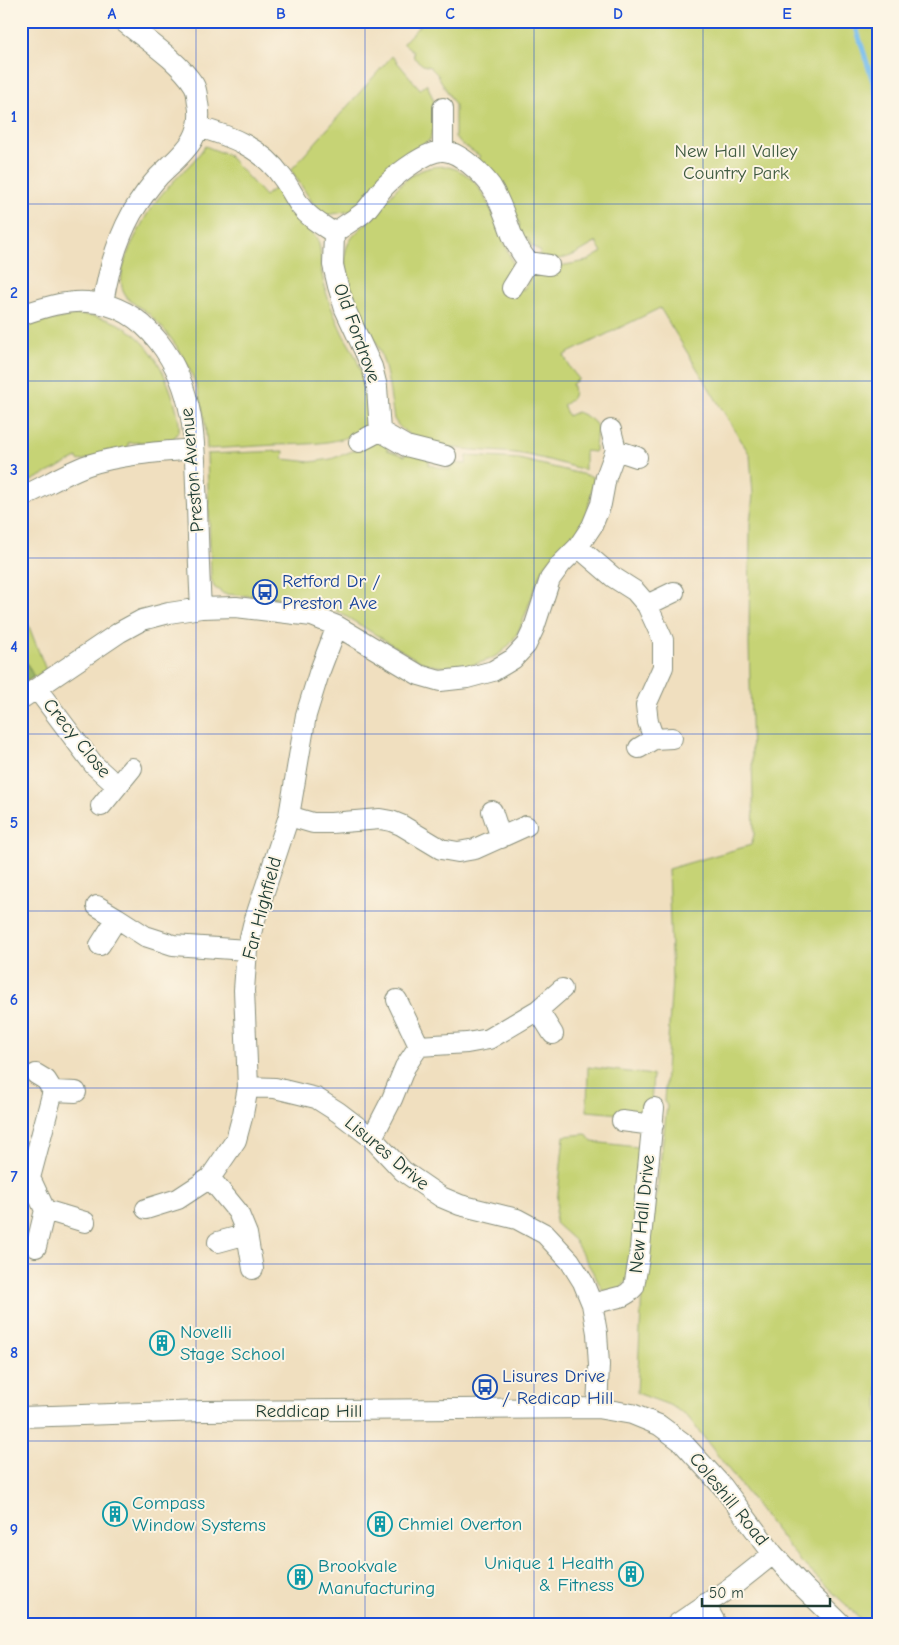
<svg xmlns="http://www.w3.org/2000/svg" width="899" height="1645" font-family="'Comic Neue',sans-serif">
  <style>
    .green { fill: #c6d374; stroke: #728854 }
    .forest { fill: #9cb566; stroke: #5e794d }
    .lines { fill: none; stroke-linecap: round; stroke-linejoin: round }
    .stream { stroke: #76bdee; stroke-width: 5 }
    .minor-casing { stroke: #888e7a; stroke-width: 22 }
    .minor { stroke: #fff; stroke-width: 20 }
    .grid { fill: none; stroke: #1d4ed8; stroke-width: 1; stroke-opacity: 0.55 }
    .labels { text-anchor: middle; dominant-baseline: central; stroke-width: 4; stroke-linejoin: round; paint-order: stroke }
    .park-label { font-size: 19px; fill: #405b41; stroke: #fcf5e5 }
    .street-label { font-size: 19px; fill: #1f3d34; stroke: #fcf5e5 }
    .transit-label { font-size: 19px; fill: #164399; stroke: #fcf5e5; text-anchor: start }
    .culture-label { font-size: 19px; fill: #0d838f; stroke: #fcf5e5; text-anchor: start }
    .neatline { fill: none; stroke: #1d4ed8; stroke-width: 2 }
    .grid-label { font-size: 16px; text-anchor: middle; font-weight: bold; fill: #1d4ed8 }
  </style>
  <rect width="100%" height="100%" fill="#fcf5e5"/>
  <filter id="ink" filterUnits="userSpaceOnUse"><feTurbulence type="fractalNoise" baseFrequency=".02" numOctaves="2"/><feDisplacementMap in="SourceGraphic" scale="10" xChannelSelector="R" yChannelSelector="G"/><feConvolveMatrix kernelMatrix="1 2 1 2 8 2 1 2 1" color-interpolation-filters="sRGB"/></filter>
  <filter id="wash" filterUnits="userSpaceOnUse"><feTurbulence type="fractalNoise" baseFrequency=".0096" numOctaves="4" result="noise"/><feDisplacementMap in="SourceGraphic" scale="20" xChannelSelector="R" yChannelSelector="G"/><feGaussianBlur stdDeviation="1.12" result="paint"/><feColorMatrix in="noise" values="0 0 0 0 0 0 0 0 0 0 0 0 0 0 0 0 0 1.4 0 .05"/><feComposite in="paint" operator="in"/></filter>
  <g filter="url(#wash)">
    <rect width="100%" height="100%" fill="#f0dfbf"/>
    <path class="green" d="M 424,21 L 878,21 L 878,1624 L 866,1624 L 803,1564 L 787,1545 L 688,1417 L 672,1406 L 637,1393 L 642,1289 L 655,1207 L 667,1106 L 664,1101 L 672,980 L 668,869 L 751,845 L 754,835 L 749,644 L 750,523 L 753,495 L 750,455 L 660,308 L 564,355 L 570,368 L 579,379 L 572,384 C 576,394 573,400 563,405 L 568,416 L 577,412 C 583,414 595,420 597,427 C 597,428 595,448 595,452 L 585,451 L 585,470 C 562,464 538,456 515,453 C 482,449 412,453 394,419 C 390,395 388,369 378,346 C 375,339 370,333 367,326 C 356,307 345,280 345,258 C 345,237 364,227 377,213 C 386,202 395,188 407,179 C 431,160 461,162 479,188 C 492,206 503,240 512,261 L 513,265 L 499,289 L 513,298 L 520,286 L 523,290 L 529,281 L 526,276 L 536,270 L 539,275 L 554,275 L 554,270 L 560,266 L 587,261 L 602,252 L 596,242 C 585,249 569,260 554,259 C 549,259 543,256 538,255 L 541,252 L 531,245 L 528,238 L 522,241 L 516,228 L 520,226 L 512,202 L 508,204 L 504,195 L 508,193 L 494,172 L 491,174 L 477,160 L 480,156 L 460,143 L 455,137 L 455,105 L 437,74 L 430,67 L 423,65 L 414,58 L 413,51 L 403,43 Z
      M 392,56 L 420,89 L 427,84 L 435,104 L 435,134 L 432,131 L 430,140 L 415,148 L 352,211 L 326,215 L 316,208 L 291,170 Z
      M 205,146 L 228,155 L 265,196 L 275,188 L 296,220 L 316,237 C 323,249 319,261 322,274 C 325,293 332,310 340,328 C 344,339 352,347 356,358 C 362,371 369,403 368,417 C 364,447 296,444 275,445 C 252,446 230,448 207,449 C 205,396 190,354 151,316 C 143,307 128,304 123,291 C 117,273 130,245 139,230 C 147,212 158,197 172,183 C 183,171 196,160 205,146 Z
      M 76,315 C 126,314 156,347 171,392 C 175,404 180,418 179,430 L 173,440 L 128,443 L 128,449 L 79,461 L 77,458 L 27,483 L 27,487 L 21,490 L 21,329 L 41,322 Z
      M 377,442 L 387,444 L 387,450 L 405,456 L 406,451 L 429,459 L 429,465 L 450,470 L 451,463 L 466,464 L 467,456 L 519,459 L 594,477 C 591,497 587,523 572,538 C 563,547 553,554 546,565 C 519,610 529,659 462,666 C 445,668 429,667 414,658 L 332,608 L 319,603 L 288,599 L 224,594 L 214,587 L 211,578 L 207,454 L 284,451 L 283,459 L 311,462 L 331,459 Z
      M 21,606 L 46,670 L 21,685 Z
      M 588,1067 L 653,1075 L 651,1103 L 643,1116 L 587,1111 Z
      M 586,1134 L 592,1142 L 647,1148 L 631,1275 L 621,1288 L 603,1291 L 594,1274 L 574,1240 L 555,1223 L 564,1136 Z"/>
    <path class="forest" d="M 21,652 L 34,677 L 21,685 Z"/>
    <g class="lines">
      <path class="stream" d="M 854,21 L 878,98"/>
    </g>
  </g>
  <g filter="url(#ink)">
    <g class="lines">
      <defs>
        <path id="minor" d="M 443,108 L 443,151
          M 198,127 C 231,136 262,148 282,177 C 289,186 294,197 301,207 C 309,218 322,225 334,233 L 333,265 L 338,286 L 345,309 L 372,367 L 377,387 L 380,431
          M 334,233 C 343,226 354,220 363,213 C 372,205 378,192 387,184 C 398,173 428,150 443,151 C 459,151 482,174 491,186 C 501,202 506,219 512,235 C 516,245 522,254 528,262
          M 512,288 L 528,262 L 549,265
          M 103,303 C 108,272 116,242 132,213 C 140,200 149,187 159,176 C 181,154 205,139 198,103 C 197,97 197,90 194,85 C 178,60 146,40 123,21
          M 21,315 C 42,308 66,300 88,302 C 147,305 182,365 191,418 C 196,446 195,476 197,505 C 198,539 199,573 201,608
          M 611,430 L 616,450 L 637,457
          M 359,442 L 380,431 L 406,446 L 446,456
          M 21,497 C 44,487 65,473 88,465 C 122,454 159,452 194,449
          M 578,547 L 613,577 L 635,591 L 647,605 L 663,640 L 663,667 L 646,705 L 648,722 L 654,739
          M 647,605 L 674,592
          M 37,689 L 94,765 L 117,786
          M 21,699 L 120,632 L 142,620 L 169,613 L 201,608 L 236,607 L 312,616 L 337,626 L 419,675 L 440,681 L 467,678 L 493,671 L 513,659 L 526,645 L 534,628 L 550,579 L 561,564 L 578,547 L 592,526 L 601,504 L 606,477 L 616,450
          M 639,748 L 654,739 L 672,738
          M 101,806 L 132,768
          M 492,811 L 501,838
          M 289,816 L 313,823 L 331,823 L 380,819 L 391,821 L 401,825 L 441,849 L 458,852 L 475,849 L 526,826
          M 97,906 L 117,918
          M 100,945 L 117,918 L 145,936 L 173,945 L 247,950
          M 538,1010 L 553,1034
          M 419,1046 L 467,1043 L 489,1039 L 538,1010 L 562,989
          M 36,1074 L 46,1080 L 53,1091 L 30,1178 L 45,1210
          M 248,1087 L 275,1088 L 316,1098 L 338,1112 L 372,1138 L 403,1171 L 441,1197 L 460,1205 L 517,1219 L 545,1234 L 570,1261 L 583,1282 L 592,1304 L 597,1333 L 599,1365 L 597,1408
          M 53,1091 L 76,1092
          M 622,1121 L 653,1125
          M 372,1138 L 392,1099 L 405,1067 L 419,1046 L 397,1000
          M 210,1178 L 238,1212 L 247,1234 L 253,1269
          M 146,1209 L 178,1199 L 210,1178 L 236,1140 L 243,1114 L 248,1087 L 244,990 L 247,950 L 253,925 L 289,816 L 306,715 L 319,673 L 337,626
          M 218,1242 L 247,1234
          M 36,1247 L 45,1210 L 85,1222
          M 592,1304 L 623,1296 L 628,1293 L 634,1287 L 639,1258 L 654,1108
          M 21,1417 L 203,1411 L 597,1408 L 632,1414 L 659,1425 L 682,1442 L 723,1487 L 773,1554 L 802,1586 L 841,1624
          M 705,1604 L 716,1624
          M 677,1624 L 734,1585 L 773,1554"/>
      </defs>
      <use href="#minor" class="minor-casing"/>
      <use href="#minor" class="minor"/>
    </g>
  </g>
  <path class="grid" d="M 196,21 L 196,1624M 365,21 L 365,1624M 534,21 L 534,1624M 703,21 L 703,1624M 21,204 L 878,204M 21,381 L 878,381M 21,558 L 878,558M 21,734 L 878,734M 21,911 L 878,911M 21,1088 L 878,1088M 21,1264 L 878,1264M 21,1441 L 878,1441"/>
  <defs>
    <symbol id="bus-ring" viewBox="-11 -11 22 22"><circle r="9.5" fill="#fcf5e5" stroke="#1a4fb4" stroke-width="1.5"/><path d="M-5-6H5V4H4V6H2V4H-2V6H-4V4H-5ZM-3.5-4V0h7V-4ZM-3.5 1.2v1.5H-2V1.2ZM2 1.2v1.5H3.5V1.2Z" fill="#1a4fb4"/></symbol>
    <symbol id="building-ring" viewBox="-11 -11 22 22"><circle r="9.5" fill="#fcf5e5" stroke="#0f9aa8" stroke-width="1.5"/><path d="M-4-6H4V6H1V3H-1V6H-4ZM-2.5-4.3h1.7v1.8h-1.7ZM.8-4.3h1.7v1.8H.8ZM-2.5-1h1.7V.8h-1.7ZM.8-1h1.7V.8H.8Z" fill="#0f9aa8"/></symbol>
  </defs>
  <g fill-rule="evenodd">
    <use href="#bus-ring" x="251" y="578" width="28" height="28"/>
    <use href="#building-ring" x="148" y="1329" width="28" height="28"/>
    <use href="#bus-ring" x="471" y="1373" width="28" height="28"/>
    <use href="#building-ring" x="101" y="1500" width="28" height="28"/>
    <use href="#building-ring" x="366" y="1510" width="28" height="28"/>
    <use href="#building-ring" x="617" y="1560" width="28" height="28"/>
    <use href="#building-ring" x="286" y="1563" width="28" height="28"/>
  </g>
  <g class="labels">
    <g class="park-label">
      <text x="736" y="151">New Hall Valley<tspan x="736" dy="22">Country Park</tspan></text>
    </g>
    <g class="street-label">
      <text transform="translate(357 333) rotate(70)">Old Fordrove</text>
      <text transform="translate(192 470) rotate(-95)">Preston Avenue</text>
      <text transform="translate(77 738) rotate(51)">Crecy Close</text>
      <text transform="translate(262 908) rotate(-75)">Far Highfield</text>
      <text transform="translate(387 1153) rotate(40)">Lisures Drive</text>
      <text transform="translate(642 1214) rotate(-84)">New Hall Drive</text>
      <text x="309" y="1411">Reddicap Hill</text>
      <text transform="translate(729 1499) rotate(51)">Coleshill Road</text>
    </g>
    <g class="transit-label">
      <text x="282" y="581">Retford Dr /<tspan x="282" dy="22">Preston Ave</tspan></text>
      <text x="502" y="1376">Lisures Drive<tspan x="502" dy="22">/ Redicap Hill</tspan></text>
    </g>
    <g class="culture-label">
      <text x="180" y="1332">Novelli<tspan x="180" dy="22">Stage School</tspan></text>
      <text x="132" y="1503">Compass<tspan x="132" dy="22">Window Systems</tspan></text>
      <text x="398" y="1524">Chmiel Overton</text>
      <text x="614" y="1563" text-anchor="end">Unique 1 Health<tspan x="614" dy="22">&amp; Fitness</tspan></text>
      <text x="318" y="1566">Brookvale<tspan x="318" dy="22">Manufacturing</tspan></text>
    </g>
  </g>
  <rect width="899" height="1645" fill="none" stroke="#fcf5e5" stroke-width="55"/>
  <path d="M702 1598v8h128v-8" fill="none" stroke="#1f3d34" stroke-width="2.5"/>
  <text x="709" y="1598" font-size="15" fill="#1f3d34" stroke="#fcf5e5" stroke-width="4" paint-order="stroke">50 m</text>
  <rect x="28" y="28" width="844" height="1590" class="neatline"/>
  <g class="grid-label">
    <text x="112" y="19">A</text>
    <text x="281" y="19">B</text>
    <text x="450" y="19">C</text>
    <text x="618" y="19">D</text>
    <text x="787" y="19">E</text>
    <text x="14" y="122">1</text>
    <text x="14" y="298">2</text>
    <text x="14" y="475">3</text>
    <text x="14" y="652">4</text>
    <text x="14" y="828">5</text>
    <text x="14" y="1005">6</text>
    <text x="14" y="1182">7</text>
    <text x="14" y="1358">8</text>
    <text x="14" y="1535">9</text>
  </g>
</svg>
